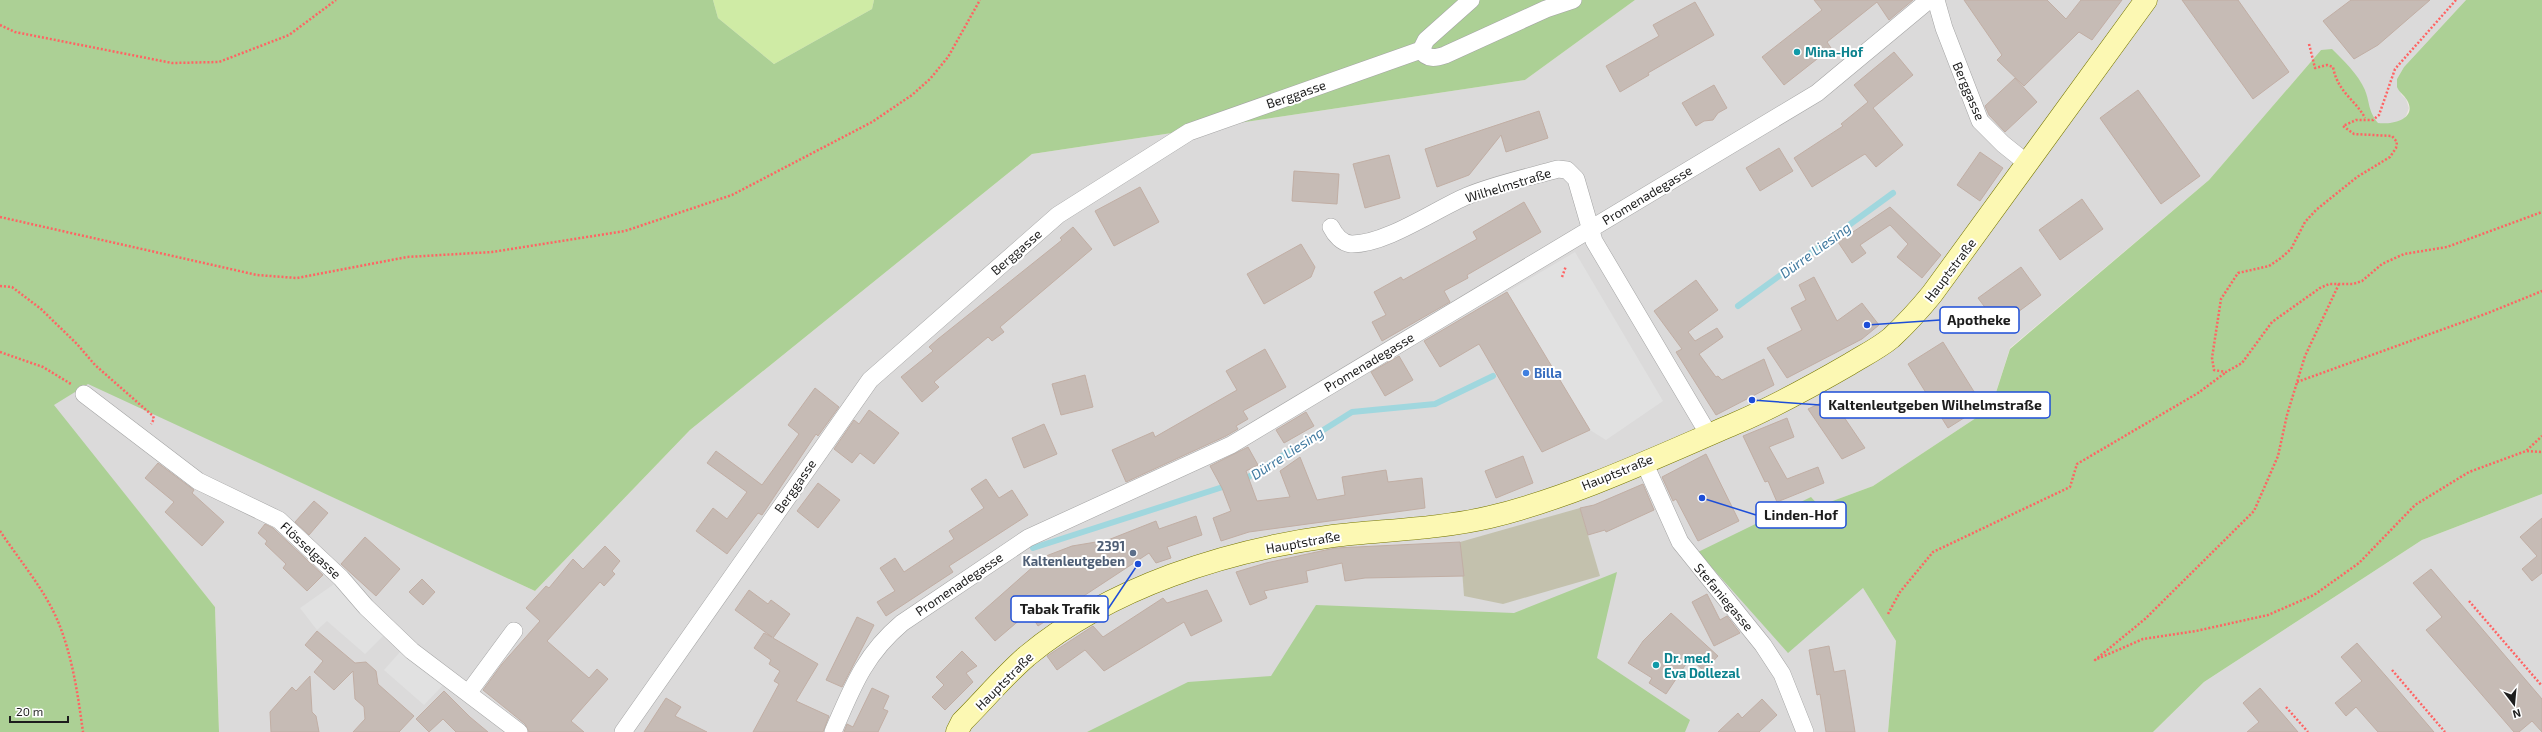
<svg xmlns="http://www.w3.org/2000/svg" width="2542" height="732" font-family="'Exo 2',sans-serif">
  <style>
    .residential { fill: #dbdada }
    .construction { fill: #c3c1ad }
    .grass { fill: #cfeba5 }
    .forest { fill: #acd095 }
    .parking { fill: #e1e1e1 }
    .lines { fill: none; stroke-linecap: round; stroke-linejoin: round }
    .stream { stroke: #a0d7de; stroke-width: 6 }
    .building { fill: #c6bbb5; stroke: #c1aea4 }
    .street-casing { stroke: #a4a4a4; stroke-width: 18 }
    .secondary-casing { stroke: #777701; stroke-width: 23 }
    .path { stroke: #ff6363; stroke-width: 2.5; stroke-dasharray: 2 2; stroke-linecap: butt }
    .street { stroke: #fff; stroke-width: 17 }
    .secondary { stroke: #fcf8b3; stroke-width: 22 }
    .culture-dot { fill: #0f9aa8; stroke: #fff; stroke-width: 1.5 }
    .shop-dot { fill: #3f7fe0; stroke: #fff; stroke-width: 1.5 }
    .service-dot { fill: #5c6f8a; stroke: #fff; stroke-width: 1.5 }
    .labels { text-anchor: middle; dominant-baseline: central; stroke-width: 4; stroke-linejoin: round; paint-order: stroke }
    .culture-label { font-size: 13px; font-weight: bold; fill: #0d838f; stroke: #fff; text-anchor: start }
    .street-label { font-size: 13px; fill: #1d1d1d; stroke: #fff }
    .shop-label { font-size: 13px; font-weight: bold; fill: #366cbe; stroke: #fff; text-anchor: start }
    .service-label { font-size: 13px; font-weight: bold; fill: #4e5e75; stroke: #fff; text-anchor: end }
    .water-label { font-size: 14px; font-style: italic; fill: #417aa0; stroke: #fff }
    .leader { fill: none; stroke: #1d4ed8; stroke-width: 1.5 }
    .callout-dot { fill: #1d4ed8; stroke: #fff; stroke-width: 1.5 }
    .callout { fill: #fff; stroke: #1d4ed8; stroke-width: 1.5 }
    .callout-label { font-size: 14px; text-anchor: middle; font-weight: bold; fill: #1d1d1d }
  </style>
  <rect width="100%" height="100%" fill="#efe9e2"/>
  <path class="residential" d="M 1635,0 L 2466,0 L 2404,67 L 2397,79 L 2401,94 L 2406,99 L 2409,108 L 2406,116 L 2400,123 L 2390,125 L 2378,124 L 2370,113 L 2365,90 L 2321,50 L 2209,180 L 2010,348 L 1991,408 L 1873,486 L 1819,506 L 1863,588 L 1896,641 L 1888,732 L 219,732 L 215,607 L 53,405 L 88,383 L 535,591 L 690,430 L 1032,154 L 1525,80 Z
    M 2542,494 L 2542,732 L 2153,732 L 2204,682 L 2422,540 Z"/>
  <path class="construction" d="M 1580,508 L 1600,576 L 1503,604 L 1464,596 L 1460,542 Z"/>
  <path class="grass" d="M 713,0 L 874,0 L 872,9 L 774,64 L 718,18 Z"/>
  <path class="forest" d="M 0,0 L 713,0 L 718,18 L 774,64 L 872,9 L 874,0 L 1635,0 L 1525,80 L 1032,154 L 690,430 L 535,591 L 88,384 L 54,405 L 215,607 L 219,732 L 0,732 Z
    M 2466,0 L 2542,0 L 2542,494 L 2422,540 L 2204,682 L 2153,732 L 1888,732 L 1896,641 L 1863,588 L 1788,653 L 1698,552 L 1811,497 L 1819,506 L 1873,486 L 1991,408 L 2010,349 L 2209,180 L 2321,50 L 2332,49 C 2344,61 2358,74 2365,90 C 2370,103 2368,111 2378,123 C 2392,125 2418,119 2407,100 C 2404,95 2399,92 2397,87 L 2397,79 L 2404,67 Z
    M 1617,572 L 1597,658 L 1690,720 L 1685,732 L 1087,732 L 1188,682 L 1271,676 L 1316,605 L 1514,613 Z"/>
  <path class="parking" d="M 1575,252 L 1663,401 L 1606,440 L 1590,430 L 1507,292 Z
    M 337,582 L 360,614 L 384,635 L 365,654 L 327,621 L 317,630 L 300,608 Z
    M 400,652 L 426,672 L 445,683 L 424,705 L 384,670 Z"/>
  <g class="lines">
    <path class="stream" d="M 1738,306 L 1893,193
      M 1242,481 L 1352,412 L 1435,404 L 1493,376
      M 1033,548 L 1229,485"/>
  </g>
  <path class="building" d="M 1814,0 L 1913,0 L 1889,20 L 1877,2 L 1827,42 L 1831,48 L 1784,85 L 1762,57 L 1822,10 Z
    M 1964,0 L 2047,0 L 2066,19 L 2081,0 L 2122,0 L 2092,40 L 2079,32 L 2024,86 L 1997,60 L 2002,55 Z
    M 2182,0 L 2238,0 L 2289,72 L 2253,99 Z
    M 2351,0 L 2430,0 L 2378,45 L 2354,59 L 2323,21 Z
    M 1695,2 L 1714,35 L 1648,73 L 1649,75 L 1620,92 L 1606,66 L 1659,36 L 1653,25 Z
    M 1894,52 L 1913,75 L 1873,108 L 1903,145 L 1876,167 L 1865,154 L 1812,187 L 1794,158 L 1843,126 L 1841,124 L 1868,102 L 1854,85 Z
    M 2015,78 L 2037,102 L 2005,132 L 1989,115 L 1985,106 Z
    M 1714,85 L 1727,108 L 1718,113 L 1713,120 L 1704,121 L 1696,126 L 1682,103 Z
    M 2138,90 L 2200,176 L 2161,204 L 2100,118 Z
    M 1539,111 L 1548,138 L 1506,152 L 1501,135 L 1469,175 L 1437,187 L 1425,149 Z
    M 1779,148 L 1793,171 L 1760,191 L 1746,168 Z
    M 1980,152 L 2003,168 L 1980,201 L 1957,185 Z
    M 1389,155 L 1400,198 L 1365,208 L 1353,164 Z
    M 1294,171 L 1339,174 L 1337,204 L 1292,201 Z
    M 1140,187 L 1159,222 L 1114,246 L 1095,211 Z
    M 2082,199 L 2103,229 L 2060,260 L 2039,230 Z
    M 1524,202 L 1541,232 L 1467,275 L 1468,278 L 1444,291 L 1450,302 L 1382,341 L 1372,322 L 1386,315 L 1374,292 L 1401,277 L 1403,280 L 1477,239 L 1473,232 Z
    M 1890,207 L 1941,255 L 1922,278 L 1897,257 L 1908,244 L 1890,225 L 1860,245 L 1866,253 L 1852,263 L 1838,242 Z
    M 1073,227 L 1092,249 L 1000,327 L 1004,332 L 992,341 L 988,337 L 934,382 L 939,387 L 922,402 L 901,377 L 933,351 L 929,347 L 938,339 L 1062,240 L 1060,238 Z
    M 1301,244 L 1315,267 L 1311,277 L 1264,304 L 1247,274 Z
    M 2021,267 L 2041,295 L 1999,326 L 1978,298 Z
    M 1814,277 L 1837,321 L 1862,303 L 1879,325 L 1862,339 L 1787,378 L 1767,348 L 1802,330 L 1791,308 L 1806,300 L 1799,285 Z
    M 1696,280 L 1718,310 L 1688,332 L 1695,341 L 1717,328 L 1723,337 L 1699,354 L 1716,377 L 1718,376 L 1722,380 L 1764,359 L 1774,385 L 1716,415 L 1676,352 L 1682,349 L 1654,311 Z
    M 1507,292 L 1590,430 L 1542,452 L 1479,344 L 1440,367 L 1424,341 Z
    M 1943,342 L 1983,406 L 1948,428 L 1908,364 Z
    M 1265,349 L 1286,387 L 1243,411 L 1248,419 L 1236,426 L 1238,429 L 1226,436 L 1126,482 L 1112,450 L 1153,432 L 1155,437 L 1237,390 L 1226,371 Z
    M 1399,356 L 1413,380 L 1385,396 L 1371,372 Z
    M 1085,375 L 1093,407 L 1061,415 L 1052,384 Z
    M 815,388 L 839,407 L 818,436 L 816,434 L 762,515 L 758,513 L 727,554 L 696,531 L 713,508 L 727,519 L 747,492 L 707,463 L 716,451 L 762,485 L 799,434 L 788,425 Z
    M 1831,398 L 1865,448 L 1842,459 L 1808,409 Z
    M 869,410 L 899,433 L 874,464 L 860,453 L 852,463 L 834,449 L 854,420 L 859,424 Z
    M 1306,412 L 1314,426 L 1284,443 L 1276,430 Z
    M 1787,418 L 1794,437 L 1769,447 L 1787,479 L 1818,467 L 1824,483 L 1777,502 L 1768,481 L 1765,482 L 1743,436 Z
    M 1044,424 L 1057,454 L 1024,468 L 1012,438 Z
    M 1248,447 L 1258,465 L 1246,471 L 1257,501 L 1290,497 L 1280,471 L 1300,457 L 1317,500 L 1345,495 L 1342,477 L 1386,470 L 1388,482 L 1422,478 L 1425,508 L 1249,532 L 1221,541 L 1213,518 L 1231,511 L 1222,488 L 1210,466 Z
    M 1706,454 L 1739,521 L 1698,541 L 1676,499 L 1673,501 L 1662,477 Z
    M 1523,456 L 1533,483 L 1496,498 L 1485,471 Z
    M 158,463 L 194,490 L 192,493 L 224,522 L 202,546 L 165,512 L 174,502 L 145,478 Z
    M 986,479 L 999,498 L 1012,490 L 1028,515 L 949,566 L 953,572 L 886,616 L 877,602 L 895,591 L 880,568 L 895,558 L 904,572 L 954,539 L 949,531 L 984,508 L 971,489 Z
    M 818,483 L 840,500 L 818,528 L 797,511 Z
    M 1643,484 L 1654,510 L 1606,532 L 1605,530 L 1588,535 L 1580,508 L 1594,505 Z
    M 314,501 L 328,513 L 309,535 L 295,522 Z
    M 1196,516 L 1202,535 L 1167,547 L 1171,558 L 1156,563 L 1149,553 L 1038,626 L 1029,612 L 995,641 L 975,618 L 1035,565 L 1033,561 L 1072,546 L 1108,540 L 1156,521 L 1159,529 Z
    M 2542,518 L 2542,573 L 2532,581 L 2522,569 L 2537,556 L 2520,537 Z
    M 265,524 L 273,528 L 323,575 L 307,591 L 283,568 L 286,564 L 265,544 L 267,541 L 258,533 Z
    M 365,537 L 400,569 L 376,596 L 341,564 Z
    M 1460,542 L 1464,576 L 1365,578 L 1345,581 L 1342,563 L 1306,571 L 1308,582 L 1264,591 L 1267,598 L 1250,605 L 1236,572 L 1266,563 L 1335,548 Z
    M 605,546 L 620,561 L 612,571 L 615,574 L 604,586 L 600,582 L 547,641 L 589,678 L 597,669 L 608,679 L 571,721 L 584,732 L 529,732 L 525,724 L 483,690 L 502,664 L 540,621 L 526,608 L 546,586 L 549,588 L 573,559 L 583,569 Z
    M 2431,569 L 2542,699 L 2542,732 L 2532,721 L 2519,732 L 2514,732 L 2426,630 L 2442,617 L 2413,583 Z
    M 422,579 L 435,592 L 423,605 L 409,592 Z
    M 749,590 L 768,604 L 771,600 L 790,614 L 773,638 L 818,664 L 796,701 L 829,716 L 823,732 L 753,732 L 779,684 L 774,681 L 780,671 L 769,664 L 771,660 L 754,648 L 764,633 L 772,637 L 735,610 Z
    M 1207,590 L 1222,621 L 1191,636 L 1184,622 L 1104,671 L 1085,650 L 1057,670 L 1047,656 L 1093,626 L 1103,637 L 1163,598 L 1167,603 Z
    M 1707,594 L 1720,620 L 1727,616 L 1740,633 L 1714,646 L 1692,602 Z
    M 1671,613 L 1718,656 L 1704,671 L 1690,658 L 1666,694 L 1649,683 L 1652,678 L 1628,663 L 1643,641 Z
    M 857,617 L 874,625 L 842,687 L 826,680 Z
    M 317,631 L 355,663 L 366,662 L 376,671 L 378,684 L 414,716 L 399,732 L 353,732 L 365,719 L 364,707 L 355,699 L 353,671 L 334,690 L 314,672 L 323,661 L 305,645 Z
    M 2357,643 L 2392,683 L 2434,732 L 2378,732 L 2356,707 L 2346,716 L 2335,703 L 2362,681 L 2341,657 Z
    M 1829,646 L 1834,672 L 1845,670 L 1855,732 L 1826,732 L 1820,694 L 1817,695 L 1809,650 Z
    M 962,651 L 977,666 L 966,673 L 973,682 L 945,710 L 932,697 L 944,685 L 936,677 Z
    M 310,676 L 312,712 L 316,716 L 319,732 L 271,732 L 270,712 L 292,687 L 296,691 Z
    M 872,688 L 889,696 L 883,709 L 888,711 L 878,732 L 844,732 L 847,724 L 853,727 Z
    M 2260,688 L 2287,719 L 2298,732 L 2247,732 L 2259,722 L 2243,703 Z
    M 444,691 L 470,717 L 488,732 L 456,732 L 443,719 L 429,732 L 416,719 Z
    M 666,698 L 681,707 L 675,716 L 707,732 L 644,732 Z
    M 1762,699 L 1777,715 L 1759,732 L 1718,732 L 1738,713 L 1742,718 Z"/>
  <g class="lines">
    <defs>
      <path id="street" d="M 1936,0 L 1944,28 L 1980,121 L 2003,144 L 2028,164
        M 1421,50 L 1426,40 L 1471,0
        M 1331,227 C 1335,235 1342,243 1351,244 C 1385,245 1436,209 1467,196 C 1496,184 1529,177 1558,169 L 1567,170 L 1576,179 L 1594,241 L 1709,435
        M 84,394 L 198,481 L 279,520 L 341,578 L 366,607 L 412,651 L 519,732
        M 1644,462 L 1680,542 L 1763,645 L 1782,674 L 1805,732
        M 469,692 L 514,631
        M 623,732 L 870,380 L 1058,215 L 1189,132 L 1421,50 C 1427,60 1436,58 1445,55 L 1546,9 L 1573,0
        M 833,732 C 852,688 864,655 902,623 L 1028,538 L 1231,445 L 1817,93 L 1929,0"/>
      <path id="secondary" d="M 957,732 L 962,722 C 984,700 1004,676 1027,656 C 1110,587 1227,550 1333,536 C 1385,530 1439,529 1490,517 C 1570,498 1657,457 1734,424 C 1774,407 1812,386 1850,364 C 1863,356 1879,348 1891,338 C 1906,324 1919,310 1932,294 L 2146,0"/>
    </defs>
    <use href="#street" class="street-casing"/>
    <use href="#secondary" class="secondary-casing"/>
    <path class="path" d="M 2456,0 L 2395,69 L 2379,115 L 2373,120 L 2356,120 L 2343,126 L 2354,134 L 2392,136 L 2397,142 L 2396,148 L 2390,157 L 2357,177 L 2316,210 L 2305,222 L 2291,249 L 2281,258 L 2269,266 L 2238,273 L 2221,299 L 2212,358 L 2214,370 L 2226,372 L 2242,363 L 2272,322 L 2320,288 L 2329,284 L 2353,284 L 2362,281 L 2382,264 L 2404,254 L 2447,247 L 2542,212
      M 0,25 L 15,32 L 172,63 L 219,62 L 289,35 L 336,0
      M 2309,44 L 2315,68 L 2327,65 L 2333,67 C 2338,93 2355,99 2365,118
      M 0,217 L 257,275 L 297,278 L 407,257 L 492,252 L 625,231 L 732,195 L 872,122 L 912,95 L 930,79 L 948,57 L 980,0
      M 1562,277 L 1566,266
      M 2339,284 L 2305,356 L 2287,415 L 2278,456 L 2254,511 L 2145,619 L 2095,660 L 2143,639 L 2196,631 L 2268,615 L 2314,595 L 2359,563 L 2415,505 L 2469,472 L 2526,451 L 2542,436
      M 0,286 L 12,287 L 41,309 L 77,344 L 95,365 L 153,416 L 154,419 L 151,424
      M 0,352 L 43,367 L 71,384
      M 2297,382 L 2488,313 L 2542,291
      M 2527,451 L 2542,452
      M 0,531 C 20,561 46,591 59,624 C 73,659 78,696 83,732
      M 2469,601 L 2542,686
      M 1888,614 L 1900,592 L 1933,552 L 2070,487 L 2077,464 L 2198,393 L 2225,373
      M 2392,670 L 2445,732
      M 2286,707 L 2308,732"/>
    <use href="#street" class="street"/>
    <use href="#secondary" class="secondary"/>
  </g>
  <g class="culture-dot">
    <circle cx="1797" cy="52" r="4"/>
    <circle cx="1656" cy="665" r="4"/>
  </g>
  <circle class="shop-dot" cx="1526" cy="373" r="4"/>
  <circle class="service-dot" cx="1133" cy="553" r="4"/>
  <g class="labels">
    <g class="culture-label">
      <text x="1805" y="52">Mina-Hof</text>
      <text x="1664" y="658">Dr. med.<tspan x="1664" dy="15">Eva Dollezal</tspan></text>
    </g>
    <g class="street-label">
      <text transform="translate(1969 91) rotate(67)">Berggasse</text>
      <text transform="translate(1296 94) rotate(-19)">Berggasse</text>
      <text transform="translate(1508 185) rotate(-17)">Wilhelmstraße</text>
      <text transform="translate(1647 195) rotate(-31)">Promenadegasse</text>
      <text transform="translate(1016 252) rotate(-41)">Berggasse</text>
      <text transform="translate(1950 270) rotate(-53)">Hauptstraße</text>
      <text transform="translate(1369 362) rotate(-31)">Promenadegasse</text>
      <text transform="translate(1617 472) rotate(-22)">Hauptstraße</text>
      <text transform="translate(795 486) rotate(-55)">Berggasse</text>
      <text transform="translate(1303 542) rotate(-10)">Hauptstraße</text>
      <text transform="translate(311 550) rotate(43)">Flösselgasse</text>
      <text transform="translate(959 584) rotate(-34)">Promenadegasse</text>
      <text transform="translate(1724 597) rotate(50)">Stefaniegasse</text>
      <text transform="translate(1004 681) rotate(-45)">Hauptstraße</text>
    </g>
    <g class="shop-label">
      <text x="1534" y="373">Billa</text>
    </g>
    <g class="service-label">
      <text x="1125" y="546">2391<tspan x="1125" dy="15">Kaltenleutgeben</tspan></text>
    </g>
    <g class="water-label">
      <text transform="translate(1815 250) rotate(-36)">Dürre Liesing</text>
      <text transform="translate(1287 453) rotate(-33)">Dürre Liesing</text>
    </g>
  </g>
  <path class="leader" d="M1867 325L1940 320M1752 400L1820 405M1702 498L1756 515M1138 564L1108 609"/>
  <g class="callout-dot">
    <circle cx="1867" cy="325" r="4"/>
    <circle cx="1752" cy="400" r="4"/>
    <circle cx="1702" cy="498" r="4"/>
    <circle cx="1138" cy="564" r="4"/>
  </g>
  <g class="callout">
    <rect x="1940" y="307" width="79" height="26" rx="4"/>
    <rect x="1820" y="392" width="230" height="26" rx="4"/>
    <rect x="1756" y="502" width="90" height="26" rx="4"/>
    <rect x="1011" y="596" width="97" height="26" rx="4"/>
  </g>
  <g class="callout-label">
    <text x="1979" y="325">Apotheke</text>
    <text x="1935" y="410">Kaltenleutgeben Wilhelmstraße</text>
    <text x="1801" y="520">Linden-Hof</text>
    <text x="1060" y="614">Tabak Trafik</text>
  </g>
  <g transform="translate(2514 704) rotate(164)" stroke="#ffffff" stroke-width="3" paint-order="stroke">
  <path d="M0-3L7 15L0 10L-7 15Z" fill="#1d1d1d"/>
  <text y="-6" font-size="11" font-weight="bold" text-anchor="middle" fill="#1d1d1d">N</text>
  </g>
  <path d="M10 716v6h58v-6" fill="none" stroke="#1d1d1d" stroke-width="2"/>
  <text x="16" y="716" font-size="12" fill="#1d1d1d" stroke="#ffffff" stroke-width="3" paint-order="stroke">20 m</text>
</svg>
